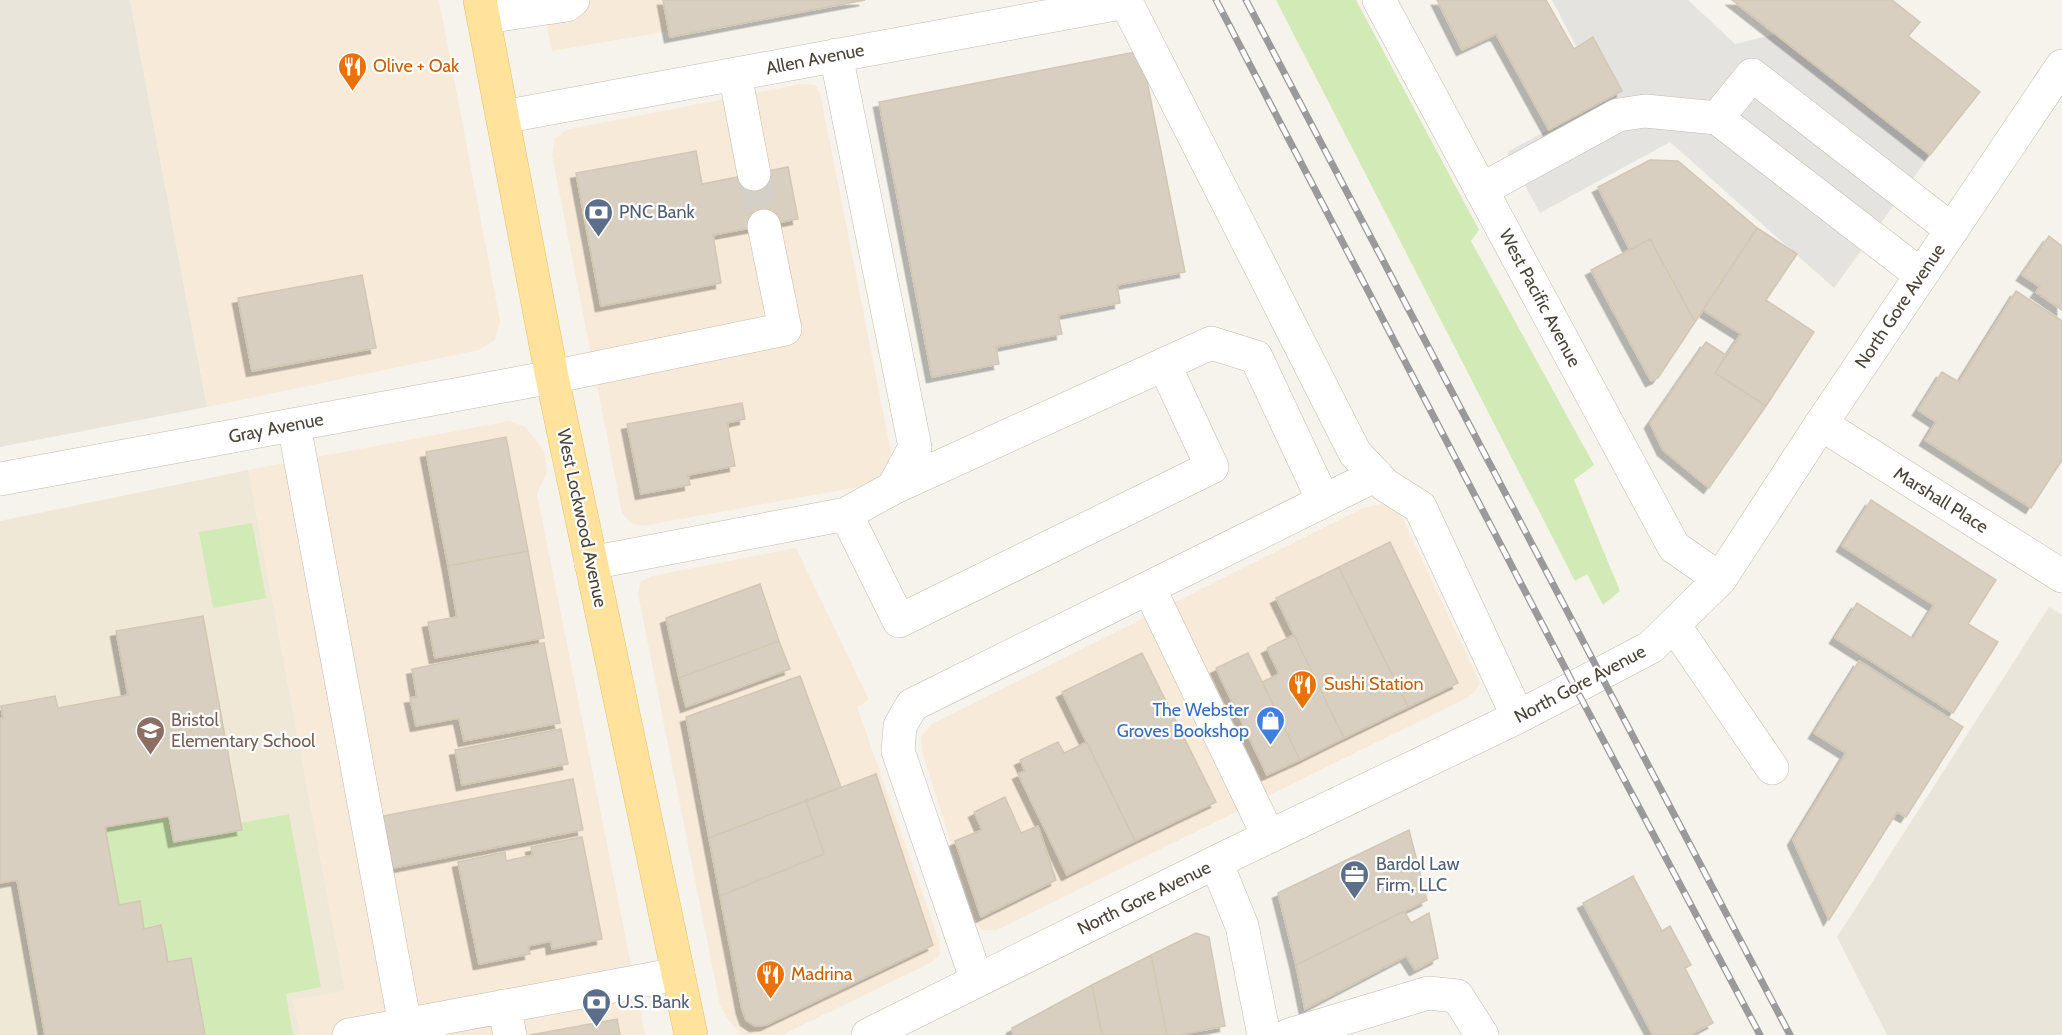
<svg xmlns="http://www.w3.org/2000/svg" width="2062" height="1035" font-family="Cabin,sans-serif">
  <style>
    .residential { fill: #eae5da }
    .commercial { fill: #f7ead8 }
    .education { fill: #efe8d6 }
    .green { fill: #d2eab5 }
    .parking { fill: #e5e3e0 }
    .building { fill: #d8cfc1; stroke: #d3c7b4; stroke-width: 1.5; filter: url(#shadow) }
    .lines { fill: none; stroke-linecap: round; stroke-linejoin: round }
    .minor-tunnel { stroke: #d4d0c8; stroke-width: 33; stroke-dasharray: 33 16; stroke-linecap: butt }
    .minor-casing { stroke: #c2bbae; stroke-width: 34 }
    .major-casing { stroke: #e6c16a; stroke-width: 34 }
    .minor { stroke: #fff; stroke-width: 33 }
    .major { stroke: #ffe39c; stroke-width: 33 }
    .rail-casing { stroke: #9a9a9a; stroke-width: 7 }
    .rail { stroke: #fff; stroke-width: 4.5; stroke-dasharray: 14; stroke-linecap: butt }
    .labels { text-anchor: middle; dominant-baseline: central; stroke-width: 4.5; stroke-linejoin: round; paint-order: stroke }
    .street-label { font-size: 18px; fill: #4b4439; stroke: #fff }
    .food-label { font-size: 18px; fill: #c56008; stroke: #fff; text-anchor: start }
    .service-label { font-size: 18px; fill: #4e5e75; stroke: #fff; text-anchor: start }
    .shop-label { font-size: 18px; fill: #366cbe; stroke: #fff; text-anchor: end }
    .education-label { font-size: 18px; fill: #785e54; stroke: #fff; text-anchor: start }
  </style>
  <defs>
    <filter id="shadow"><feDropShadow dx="-5.5" dy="5.5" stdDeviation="0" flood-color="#0004"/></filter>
  </defs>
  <rect width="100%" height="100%" fill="#f6f3ec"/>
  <path class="residential" d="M 0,0 L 130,0 L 207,407 L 0,447 Z
    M 2049,607 L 2062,615 L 2062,1035 L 1887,1035 L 1837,937 Z"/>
  <path class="commercial" d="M 130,0 L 439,0 L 500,321 L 495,340 L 479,350 L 207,407 Z
    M 541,0 L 851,0 L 552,51 Z
    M 802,84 L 815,85 L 820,93 L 891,452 L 887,469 L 874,482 L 858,487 L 642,526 L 631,523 L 622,513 L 552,155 L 555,139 L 563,132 L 570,129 Z
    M 509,421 L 525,427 L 544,450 L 547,472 L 537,494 L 645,1035 L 300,1035 L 293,1000 L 345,991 L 248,470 Z
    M 1381,504 L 1392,507 L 1401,515 L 1480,683 L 1475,691 L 1468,697 L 997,930 L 982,930 L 976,923 L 922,751 L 921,736 L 932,724 L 1363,508 Z
    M 796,548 L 869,700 L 857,707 L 939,940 L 940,954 L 932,962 L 782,1035 L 742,1035 L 729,1021 L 720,1005 L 638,594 L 640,582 L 652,576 Z"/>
  <path class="education" d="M 248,470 L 345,991 L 293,1000 L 300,1035 L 0,1035 L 0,521 Z"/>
  <path class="green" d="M 1276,0 L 1356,0 L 1479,230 L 1471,241 L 1594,465 L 1574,480 L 1620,591 L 1603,605 L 1587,574 L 1575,581 Z
    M 252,523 L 266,598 L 213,608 L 199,532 Z
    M 289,814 L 321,987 L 286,994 L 293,1035 L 205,1035 L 191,958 L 168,962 L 161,926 L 144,929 L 139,901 L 119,905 L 105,827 L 169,816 L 175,842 L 242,830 L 241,823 Z"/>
  <path class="parking" d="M 1552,0 L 1688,0 L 1735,44 L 1776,34 L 1930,155 L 1834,288 L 1670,142 L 1540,213 L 1507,152 L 1622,91 L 1594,37 L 1576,46 Z"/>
  <path class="building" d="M 663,0 L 865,0 L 670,37 Z
    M 1437,0 L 1546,0 L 1574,49 L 1593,37 L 1622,91 L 1549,130 L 1496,34 L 1462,50 Z
    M 1732,0 L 1892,0 L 1920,22 L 1908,36 L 1980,92 L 1930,155 Z
    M 1141,51 L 1185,272 L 1117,285 L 1120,303 L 1058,315 L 1062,334 L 996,347 L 999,364 L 932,377 L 879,102 Z
    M 696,151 L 702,184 L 788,167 L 798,219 L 713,235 L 721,283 L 601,306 L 576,173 Z
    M 1650,160 L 1678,161 L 1757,228 L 1695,322 L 1650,239 L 1630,250 L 1598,187 Z
    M 1757,228 L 1797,254 L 1766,300 L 1814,332 L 1766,406 L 1715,373 L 1741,334 L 1703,310 Z
    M 2049,236 L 2062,246 L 2062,310 L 2036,292 L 2040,287 L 2022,275 Z
    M 1650,239 L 1695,322 L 1658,378 L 1651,381 L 1591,270 Z
    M 362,275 L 376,348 L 252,371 L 238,298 Z
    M 2016,291 L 2062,321 L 2062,460 L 2031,508 L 1925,440 L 1936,422 L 1918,410 L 1942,372 L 1959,382 Z
    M 1706,342 L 1726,355 L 1715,373 L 1766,406 L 1709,488 L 1663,450 L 1650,423 Z
    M 742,403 L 745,419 L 727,423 L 735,466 L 688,475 L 690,485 L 641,494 L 627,424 Z
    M 506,437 L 528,551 L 448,566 L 426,452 Z
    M 1871,500 L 1996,580 L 1968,624 L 1998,642 L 1953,713 L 1835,638 L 1857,603 L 1913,639 L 1934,605 L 1842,546 Z
    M 1390,542 L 1458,683 L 1408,707 L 1339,567 Z
    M 528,551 L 544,638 L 435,658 L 428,622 L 457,617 L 448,566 Z
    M 1339,567 L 1408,707 L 1344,738 L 1276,598 Z
    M 760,584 L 779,641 L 679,678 L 666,618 Z
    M 203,616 L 242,830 L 174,842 L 169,816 L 105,827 L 119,905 L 140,901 L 144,929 L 161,925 L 168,962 L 191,958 L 205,1035 L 45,1035 L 17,880 L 0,883 L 0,718 L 3,718 L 1,706 L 55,696 L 58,708 L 128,695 L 116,631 Z
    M 1294,635 L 1344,738 L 1300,760 L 1262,682 L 1279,674 L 1267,648 Z
    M 779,641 L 790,669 L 686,707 L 679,678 Z
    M 544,643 L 560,723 L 464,741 L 459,718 L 416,726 L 410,698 L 417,697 L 412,669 Z
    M 1142,653 L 1216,802 L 1135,841 L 1062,692 Z
    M 1248,653 L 1300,760 L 1267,775 L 1216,668 Z
    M 1859,661 L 1963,727 L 1906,817 L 1897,812 L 1829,920 L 1793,840 L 1846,753 L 1814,733 Z
    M 800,676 L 841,787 L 709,838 L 686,717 Z
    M 561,729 L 568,764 L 462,785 L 455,750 Z
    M 1058,742 L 1064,753 L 1087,742 L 1135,841 L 1067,875 L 1018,774 L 1025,771 L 1020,760 Z
    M 876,774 L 933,945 L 766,1025 L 755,1026 L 746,1020 L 742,1009 L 720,896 L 824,854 L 806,801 Z
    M 573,779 L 583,830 L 393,868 L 383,816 Z
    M 1005,797 L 1021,833 L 1038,826 L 1056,880 L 981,917 L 955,841 L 982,830 L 974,812 Z
    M 806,801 L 824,854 L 720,896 L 709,838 Z
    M 1409,830 L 1427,900 L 1296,965 L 1278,893 Z
    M 582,837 L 602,939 L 552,949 L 551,941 L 528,946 L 530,954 L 479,964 L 458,862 L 505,852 L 506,861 L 533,855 L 531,847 Z
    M 1633,876 L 1662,931 L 1670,926 L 1691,965 L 1685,968 L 1713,1023 L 1690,1035 L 1653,1035 L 1583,903 Z
    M 1404,911 L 1411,923 L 1429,913 L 1438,958 L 1415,970 L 1406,956 L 1305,1009 L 1296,965 Z
    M 1196,933 L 1209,937 L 1225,1026 L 1179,1035 L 1167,1035 L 1151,955 Z
    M 1151,955 L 1167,1035 L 1102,1035 L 1092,985 Z
    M 1092,985 L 1102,1035 L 1013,1035 L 1012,1028 Z
    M 617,1019 L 620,1035 L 530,1035 Z"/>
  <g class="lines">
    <path class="minor-tunnel" d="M 754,174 L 764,226"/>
    <defs>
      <path id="minor" d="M 1125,0 L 1355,453 L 1385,485 L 1420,507 L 1518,717
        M 1379,0 L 1674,547 L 1720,579
        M 484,17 L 567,5 L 573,0
        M 836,55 L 915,447 L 893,488
        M 735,74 L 754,174
        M 503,117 L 1126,2
        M 1481,190 L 1618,115 L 1645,111 L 1717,118
        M 1921,275 L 1717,118 L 1752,75 L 1952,230
        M 1821,424 L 2062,576
        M 294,425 L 405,1025
        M 0,479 L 552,377 L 785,329 L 764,226
        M 846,514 L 899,621 L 1212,467 L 1164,364
        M 591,563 L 846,514 L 893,488 L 1211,343 L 1256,357 L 1323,500
        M 1149,588 L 1269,837
        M 1674,625 L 1772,768
        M 1216,862 L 1242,926 L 1264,1035
        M 977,981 L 898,751 L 900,726 L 912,705 L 1376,475
        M 504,1006 L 510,1035
        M 349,1035 L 426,1021
        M 429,1035 L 426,1021 L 678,974
        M 868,1035 L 1216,862 L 1518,717 L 1651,647 L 1720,579 L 1821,424 L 2062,66
        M 1289,1035 L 1428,993 L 1457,996 L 1482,1035"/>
      <path id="major" d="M 480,0 L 552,377 L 691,1035"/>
    </defs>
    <use href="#minor" class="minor-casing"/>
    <use href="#major" class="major-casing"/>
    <use href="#minor" class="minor"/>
    <use href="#major" class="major"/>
    <defs>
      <path id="rail" d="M 1216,0 L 1575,687 L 1760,1035
        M 1246,0 L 1790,1035"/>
    </defs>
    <use href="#rail" class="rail-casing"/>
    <use href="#rail" class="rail"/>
  </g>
  <defs>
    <symbol id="restaurant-pin" viewBox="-11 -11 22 30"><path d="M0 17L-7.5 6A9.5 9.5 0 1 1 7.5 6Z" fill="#e8710a" stroke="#fff"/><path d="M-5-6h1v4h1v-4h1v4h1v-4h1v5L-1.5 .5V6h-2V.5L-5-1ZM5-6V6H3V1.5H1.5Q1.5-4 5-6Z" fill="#fff"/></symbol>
    <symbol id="bank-pin" viewBox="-11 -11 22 30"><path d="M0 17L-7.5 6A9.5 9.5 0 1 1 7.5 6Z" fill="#5c6f8a" stroke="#fff"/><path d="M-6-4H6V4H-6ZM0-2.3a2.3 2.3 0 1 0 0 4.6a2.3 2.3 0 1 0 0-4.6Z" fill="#fff"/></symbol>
    <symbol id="shop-pin" viewBox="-11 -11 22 30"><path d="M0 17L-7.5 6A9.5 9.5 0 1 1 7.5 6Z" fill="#3f7fe0" stroke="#fff"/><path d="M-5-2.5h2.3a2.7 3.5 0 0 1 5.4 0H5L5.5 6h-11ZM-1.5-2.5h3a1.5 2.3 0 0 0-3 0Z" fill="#fff"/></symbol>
    <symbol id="school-pin" viewBox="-11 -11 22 30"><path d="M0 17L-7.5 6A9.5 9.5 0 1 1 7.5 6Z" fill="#8d6e63" stroke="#fff"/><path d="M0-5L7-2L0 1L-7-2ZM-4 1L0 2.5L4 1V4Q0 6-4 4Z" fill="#fff"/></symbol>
    <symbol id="office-pin" viewBox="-11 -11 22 30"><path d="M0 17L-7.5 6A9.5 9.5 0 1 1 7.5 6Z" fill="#5c6f8a" stroke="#fff"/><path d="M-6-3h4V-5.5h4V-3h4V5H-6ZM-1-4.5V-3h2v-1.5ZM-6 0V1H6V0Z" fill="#fff"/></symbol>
  </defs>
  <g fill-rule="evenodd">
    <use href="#restaurant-pin" x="336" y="50" width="33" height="45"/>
    <use href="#bank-pin" x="582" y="196" width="33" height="45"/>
    <use href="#restaurant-pin" x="1286" y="668" width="33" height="45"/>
    <use href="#shop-pin" x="1254" y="704" width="33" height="45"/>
    <use href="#school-pin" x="134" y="714" width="33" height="45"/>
    <use href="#office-pin" x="1338" y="858" width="33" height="45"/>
    <use href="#restaurant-pin" x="754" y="958" width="33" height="45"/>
    <use href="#bank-pin" x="580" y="986" width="33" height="45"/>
  </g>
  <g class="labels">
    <g class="street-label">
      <text transform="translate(815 59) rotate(-11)">Allen Avenue</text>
      <text transform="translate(1540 298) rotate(62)">West Pacific Avenue</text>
      <text transform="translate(1900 306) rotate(-56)">North Gore Avenue</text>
      <text transform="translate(276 428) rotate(-11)">Gray Avenue</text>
      <text transform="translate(1941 500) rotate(32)">Marshall Place</text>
      <text transform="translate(582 518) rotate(78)">West Lockwood Avenue</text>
      <text transform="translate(1580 684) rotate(-28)">North Gore Avenue</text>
      <text transform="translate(1144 898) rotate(-26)">North Gore Avenue</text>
    </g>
    <g class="food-label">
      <text x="373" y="66">Olive + Oak</text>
      <text x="1324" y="684">Sushi Station</text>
      <text x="791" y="974">Madrina</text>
    </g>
    <g class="service-label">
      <text x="619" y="212">PNC Bank</text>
      <text x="1376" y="864">Bardol Law<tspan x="1376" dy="21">Firm, LLC</tspan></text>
      <text x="617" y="1002">U.S. Bank</text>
    </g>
    <g class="shop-label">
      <text x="1249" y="710">The Webster<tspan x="1249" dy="21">Groves Bookshop</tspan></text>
    </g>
    <g class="education-label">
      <text x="171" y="720">Bristol<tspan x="171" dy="21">Elementary School</tspan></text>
    </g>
  </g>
</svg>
